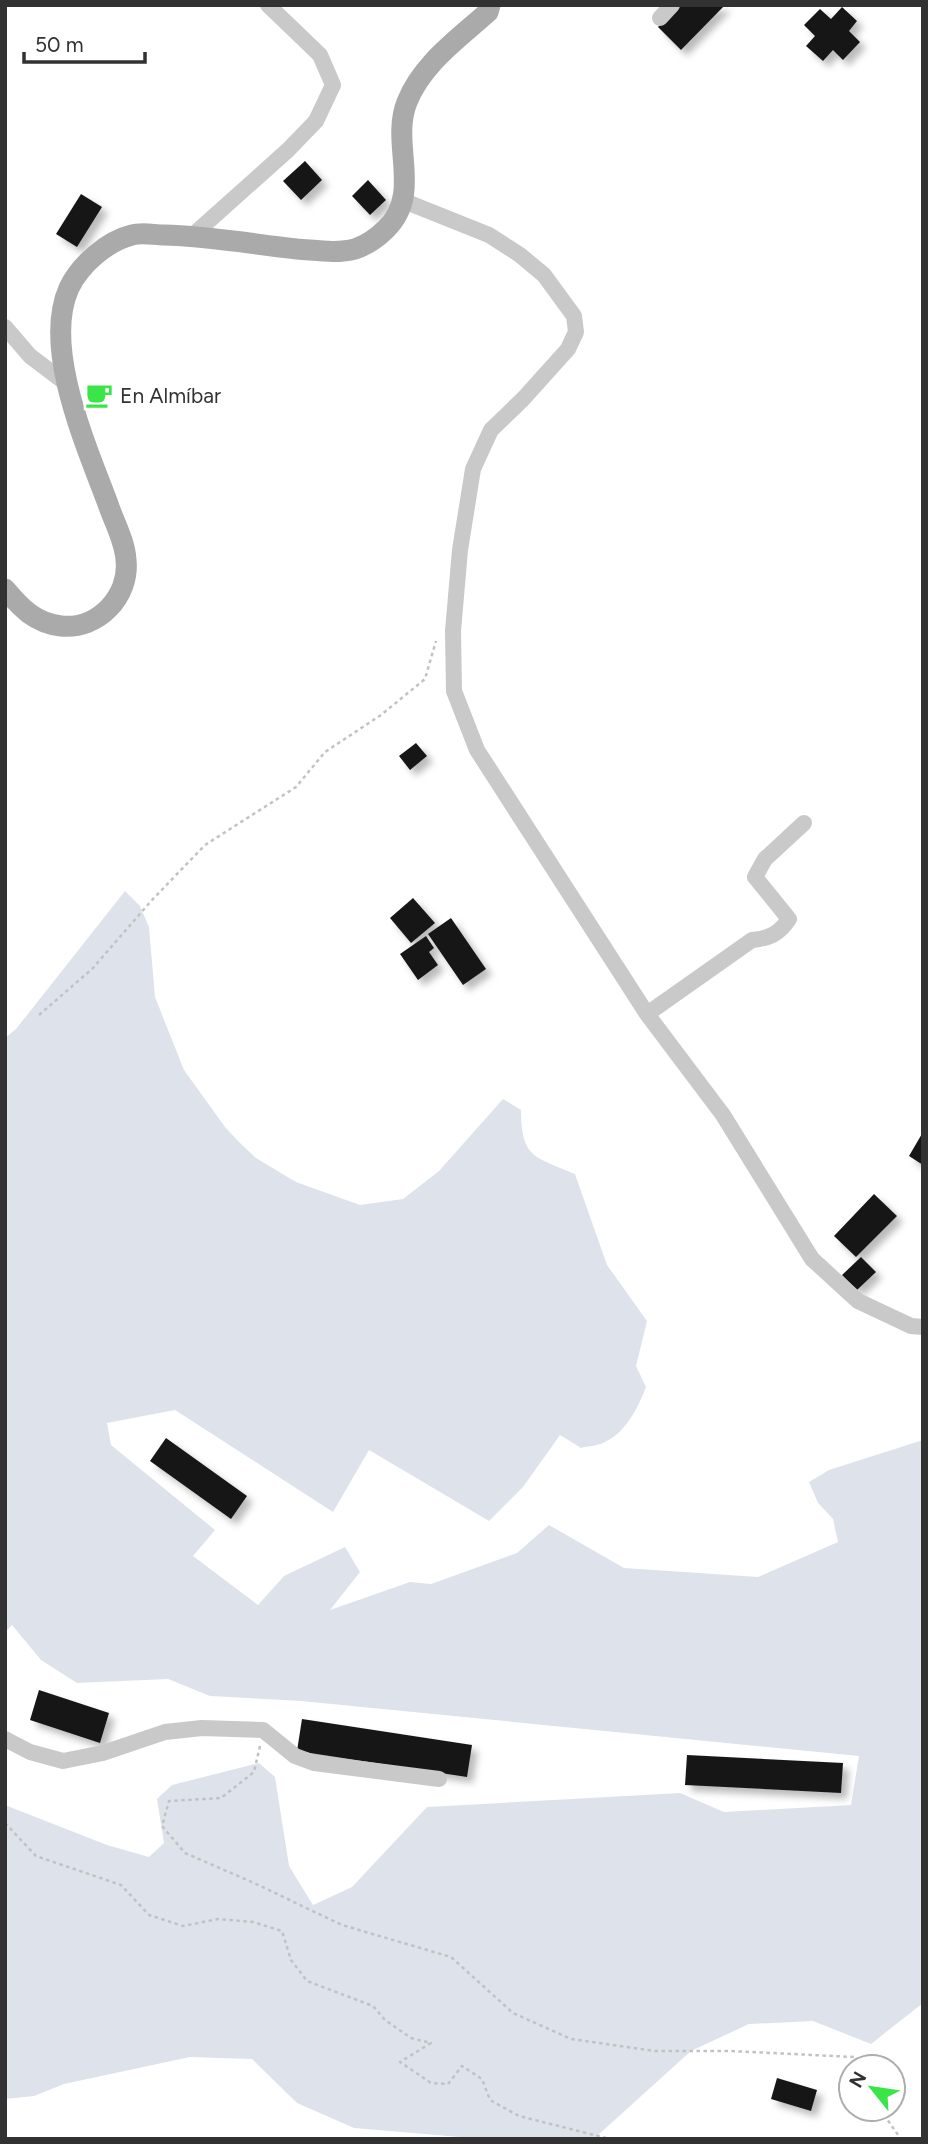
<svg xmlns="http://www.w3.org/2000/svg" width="928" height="2144" font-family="Figtree,sans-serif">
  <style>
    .green { fill: #dee3eb }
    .building { fill: #191919; filter: url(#shadow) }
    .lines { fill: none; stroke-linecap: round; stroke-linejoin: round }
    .path { stroke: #c2c2c2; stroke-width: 2.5; stroke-dasharray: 3.5 3.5; stroke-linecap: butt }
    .minor { stroke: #c9c9c9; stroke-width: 16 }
    .major { stroke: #aaa; stroke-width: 21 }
    .labels { text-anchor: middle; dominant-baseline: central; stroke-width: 7; stroke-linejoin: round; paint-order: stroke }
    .poi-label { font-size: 21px; fill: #323232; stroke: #fff; text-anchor: start }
  </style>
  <defs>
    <filter id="shadow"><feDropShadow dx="6" dy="6" stdDeviation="3.5" flood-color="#0004"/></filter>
  </defs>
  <rect width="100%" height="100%" fill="#fff"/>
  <path class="green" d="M 125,891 L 140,906 L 149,927 L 155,997 L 184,1070 L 225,1127 L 240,1143 L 256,1158 L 296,1182 L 360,1205 L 403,1199 L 439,1171 L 503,1099 L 521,1110 C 521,1159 536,1157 575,1174 L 607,1265 L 647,1321 L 636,1366 L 646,1387 C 638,1408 625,1434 603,1443 C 597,1446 588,1446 581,1448 L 560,1435 L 523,1487 L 489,1521 L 369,1450 L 333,1512 L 175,1410 L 107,1423 L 111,1445 L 215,1530 L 193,1556 L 258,1605 L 284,1576 L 345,1547 L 360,1572 L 330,1610 L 410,1582 L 431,1584 L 517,1553 L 549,1525 L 624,1568 L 758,1577 L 838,1542 L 833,1519 L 818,1503 L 809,1482 L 829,1470 L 923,1440 L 923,2003 L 871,2044 L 813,2021 L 749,2024 L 691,2051 L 597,2136 L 591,2139 L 483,2139 L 354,2128 L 297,2103 L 252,2059 L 190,2057 L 64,2084 L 34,2096 L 5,2099 L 5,1805 L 107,1845 L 149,1857 L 164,1843 L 157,1799 L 172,1785 L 259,1763 L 275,1777 L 289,1866 L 313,1905 L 352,1887 L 427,1807 L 680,1793 L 724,1812 L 851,1805 L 859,1756 L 301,1701 L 210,1696 L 168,1679 L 77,1683 L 41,1660 L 12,1625 L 5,1632 L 5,1038 L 16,1029 Z"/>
  <path class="building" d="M 679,5 L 725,5 L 681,50 L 658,27 Z
    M 842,7 L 857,21 L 849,31 L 860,42 L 843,60 L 833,50 L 823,61 L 806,46 L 815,36 L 804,25 L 820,9 L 831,19 Z
    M 305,161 L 322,180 L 301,200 L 283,181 Z
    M 368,180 L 386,200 L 370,215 L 352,196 Z
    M 81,194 L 102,207 L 77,247 L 56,234 Z
    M 416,743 L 427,756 L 410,770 L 399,756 Z
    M 413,898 L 435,923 L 411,943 L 390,918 Z
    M 451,918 L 486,969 L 463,985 L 428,934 Z
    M 426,936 L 434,948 L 429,952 L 438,965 L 418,980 L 400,954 Z
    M 923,1132 L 923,1165 L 909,1156 Z
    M 874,1194 L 897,1216 L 856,1257 L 834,1236 Z
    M 861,1257 L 876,1272 L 857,1290 L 842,1275 Z
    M 166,1438 L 247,1496 L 231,1519 L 150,1461 Z
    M 39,1690 L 109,1713 L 100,1743 L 30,1720 Z
    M 302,1719 L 472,1745 L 467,1777 L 297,1751 Z
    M 687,1755 L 843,1763 L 841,1793 L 685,1785 Z
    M 777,2078 L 817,2090 L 811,2111 L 771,2099 Z"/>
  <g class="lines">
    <path class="path" d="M 39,1015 L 92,969 L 152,900 L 205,845 L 296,787 L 325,752 L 381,715 L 425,679 L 436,641
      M 260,1746 L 254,1772 L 221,1798 L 169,1801 L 162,1826 L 185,1853 L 254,1883 L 342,1925 L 451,1957 L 513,2013 L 571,2039 L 654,2051 L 730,2051 L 854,2057 L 859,2067
      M 5,1823 L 36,1856 L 121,1885 L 149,1915 L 183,1926 L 218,1919 L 253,1922 L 282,1931 L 291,1960 L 307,1981 L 373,2006 L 385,2020 L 411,2038 L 431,2043 L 400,2062 L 431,2083 L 448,2084 L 462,2066 L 482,2079 L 490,2100 L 519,2116 L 610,2139
      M 880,2109 L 898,2135 L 897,2139"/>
    <path class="minor" d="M 660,18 L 672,5
      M 404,201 L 489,235 L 520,255 L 544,275 L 574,316 L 576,332 L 568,349 L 524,398 L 491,430 L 473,469 L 460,550 L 453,631 L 454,691 L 477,750 L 647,1014 L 723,1115 L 812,1259 L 858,1301 L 911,1326 L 923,1327
      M 193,235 L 288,150 L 316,121 L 333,85 L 320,55 L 268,5
      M 5,327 L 30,356 L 67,384
      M 647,1014 L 752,940 C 770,938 779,934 789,919 L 755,877 L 765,859 L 804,823
      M 5,1739 L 30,1752 L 63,1761 L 103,1753 L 165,1732 L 202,1728 L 263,1730 L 295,1756 L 314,1763 L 439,1779"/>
    <path class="major" d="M 5,589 C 21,608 35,623 61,626 C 98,630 130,596 126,560 C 125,541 114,522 108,504 C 87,447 42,348 69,288 C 80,265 107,241 132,235 C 142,232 154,235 164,235 C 208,236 252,244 297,249 C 315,250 336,254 355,249 C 367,245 377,238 386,229 C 423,193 390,144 407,102 C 422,64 458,39 488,12 L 490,5"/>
  </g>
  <defs>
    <symbol id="cafe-bare" viewBox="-9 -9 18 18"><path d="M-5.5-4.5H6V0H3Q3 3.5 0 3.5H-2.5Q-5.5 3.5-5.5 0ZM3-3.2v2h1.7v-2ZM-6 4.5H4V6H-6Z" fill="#3ae449" stroke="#fff" stroke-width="2.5" paint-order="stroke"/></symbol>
  </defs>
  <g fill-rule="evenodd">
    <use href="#cafe-bare" x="80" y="376" width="38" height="38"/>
  </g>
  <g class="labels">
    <g class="poi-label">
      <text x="120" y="395">En Almíbar</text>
    </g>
  </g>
  <rect width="928" height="2144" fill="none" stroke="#323232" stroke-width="14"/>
  <g transform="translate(872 2088) rotate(300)"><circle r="33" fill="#ffffff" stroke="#adadad" stroke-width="2"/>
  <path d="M0-5L12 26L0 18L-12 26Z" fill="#3ae449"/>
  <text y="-10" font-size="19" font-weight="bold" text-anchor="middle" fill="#323232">N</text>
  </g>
  <path d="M24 52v10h121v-10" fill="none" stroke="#323232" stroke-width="3.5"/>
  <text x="35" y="52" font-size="21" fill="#323232" stroke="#ffffff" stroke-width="5" paint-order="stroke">50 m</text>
</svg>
